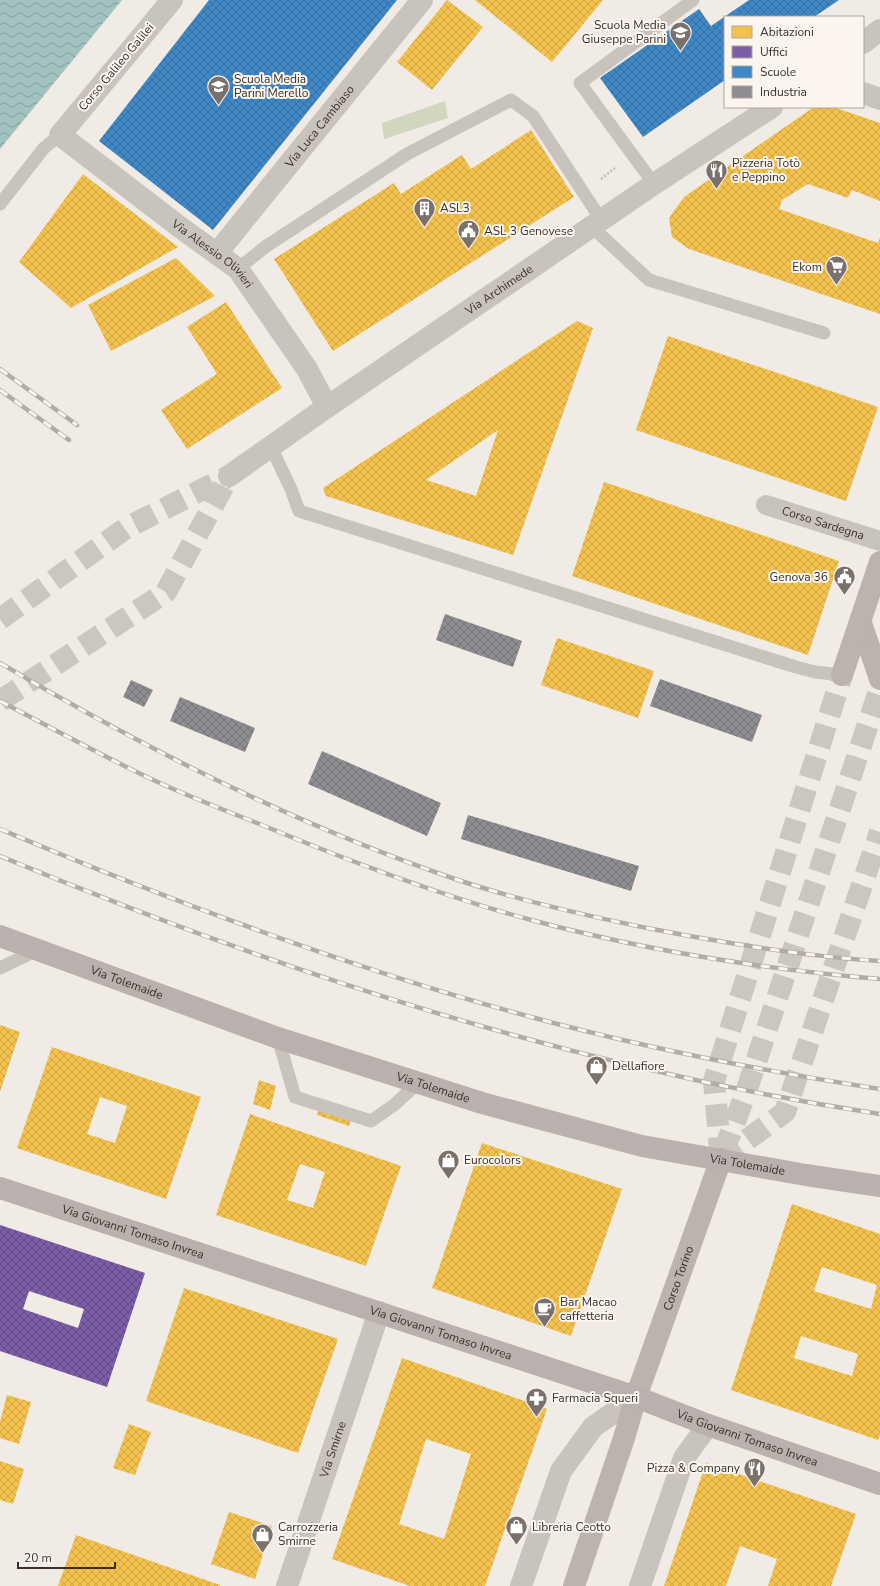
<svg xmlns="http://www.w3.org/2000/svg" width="880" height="1586" font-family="'Nunito Sans',sans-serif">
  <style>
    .garden { fill: #d1d6bf }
    .water { fill: url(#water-waves) }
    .homes { fill: url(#homes-cross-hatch); fill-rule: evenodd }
    .offices { fill: url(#offices-cross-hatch); fill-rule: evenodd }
    .schools { fill: url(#schools-cross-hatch) }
    .industry { fill: url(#industry-cross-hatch) }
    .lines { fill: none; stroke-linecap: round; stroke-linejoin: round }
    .tertiary-tunnel { stroke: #ccc6c0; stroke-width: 22; stroke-dasharray: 22 11; stroke-linecap: butt }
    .secondary-tunnel { stroke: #ccc6c0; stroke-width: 22; stroke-dasharray: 22 11; stroke-linecap: butt }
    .path { stroke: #c2bbb6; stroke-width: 2.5; stroke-dasharray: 2 2; stroke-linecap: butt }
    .service { stroke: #c9c3be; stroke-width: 13 }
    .pedestrian { stroke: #c9c3be; stroke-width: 20 }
    .minor { stroke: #c9c3be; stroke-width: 22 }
    .tertiary { stroke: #c9c3be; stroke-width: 22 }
    .secondary { stroke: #bab3ae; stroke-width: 22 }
    .primary { stroke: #b8b1ad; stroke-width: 22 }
    .rail-casing { stroke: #b1aca8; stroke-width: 4.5 }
    .rail { stroke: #fbf5ee; stroke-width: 3; stroke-dasharray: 9; stroke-linecap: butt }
    .labels { text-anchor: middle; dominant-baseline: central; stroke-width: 4; stroke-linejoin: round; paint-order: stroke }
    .poi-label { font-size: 12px; fill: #3b302b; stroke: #fbf5ee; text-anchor: start }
    .street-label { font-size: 12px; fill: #3b302b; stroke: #fbf5ee }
  </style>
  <defs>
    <pattern id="water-waves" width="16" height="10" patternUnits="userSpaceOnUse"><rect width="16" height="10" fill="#a1c2c1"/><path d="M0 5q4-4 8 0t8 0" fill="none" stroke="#849e9d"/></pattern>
    <pattern id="homes-cross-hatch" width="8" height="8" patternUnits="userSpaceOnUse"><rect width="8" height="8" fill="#f2c14e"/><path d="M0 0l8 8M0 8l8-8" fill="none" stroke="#d0a644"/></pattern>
    <pattern id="offices-cross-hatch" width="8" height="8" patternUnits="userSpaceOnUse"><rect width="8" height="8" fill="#7b5ea7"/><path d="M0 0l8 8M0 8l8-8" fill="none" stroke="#614a80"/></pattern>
    <pattern id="schools-cross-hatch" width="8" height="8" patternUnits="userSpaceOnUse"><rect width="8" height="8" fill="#3f88c5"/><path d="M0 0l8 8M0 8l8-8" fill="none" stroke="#3670a0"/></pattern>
    <pattern id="industry-cross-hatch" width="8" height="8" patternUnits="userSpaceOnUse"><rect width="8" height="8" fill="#8d8d92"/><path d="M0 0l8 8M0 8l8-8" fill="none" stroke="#747477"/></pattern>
  </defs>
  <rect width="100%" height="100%" fill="#f0ebe5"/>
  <path class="garden" d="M 445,101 L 448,118 L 384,139 L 382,123 Z"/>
  <path class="water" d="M 0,0 L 122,0 L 0,149 Z"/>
  <path class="homes" d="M 447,0 L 483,27 L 432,90 L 397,62 Z
    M 475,0 L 603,0 L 552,62 Z
    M 814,107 L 833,107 L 880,123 L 880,201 L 852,190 L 848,198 L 808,184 L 782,200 L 779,209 L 878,243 L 880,238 L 880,314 L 689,249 L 672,237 L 669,218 L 684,197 Z
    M 531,130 L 574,197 L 333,351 L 274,259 L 394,183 L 401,194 L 462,155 L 471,169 Z
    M 83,174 L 178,247 L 71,308 L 19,262 Z
    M 176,258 L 215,296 L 111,351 L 88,305 Z
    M 226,302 L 282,388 L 187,449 L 161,410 L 217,374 L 187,327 Z
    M 577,321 L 593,328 L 513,555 L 326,496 L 323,488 ZM 498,430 L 476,496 L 426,480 Z
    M 668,336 L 878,407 L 846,501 L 636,430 Z
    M 604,482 L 839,561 L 808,655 L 572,576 Z
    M 557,638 L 654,671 L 638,718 L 541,685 Z
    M 0,1025 L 20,1032 L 0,1092 Z
    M 52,1047 L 201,1097 L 166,1199 L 17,1148 ZM 100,1097 L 127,1106 L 115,1143 L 87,1134 Z
    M 259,1080 L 276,1086 L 270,1110 L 253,1104 Z
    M 322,1100 L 354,1110 L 349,1126 L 317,1115 Z
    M 250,1114 L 401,1166 L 366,1266 L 216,1215 ZM 300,1164 L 325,1172 L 313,1208 L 287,1200 Z
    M 482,1143 L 622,1189 L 571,1336 L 432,1288 Z
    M 792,1204 L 880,1234 L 880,1436 L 878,1440 L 731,1390 ZM 822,1267 L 877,1285 L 871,1309 L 814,1291 ZM 801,1336 L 858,1354 L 852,1376 L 794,1358 Z
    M 184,1288 L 338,1339 L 298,1453 L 146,1401 Z
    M 402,1358 L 547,1409 L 485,1586 L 410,1586 L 332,1559 ZM 426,1439 L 471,1454 L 444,1539 L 399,1524 Z
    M 7,1395 L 31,1402 L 19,1444 L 0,1438 L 0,1422 Z
    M 129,1424 L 151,1432 L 135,1475 L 113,1468 Z
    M 0,1461 L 24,1469 L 13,1504 L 0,1500 Z
    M 706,1463 L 856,1514 L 831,1586 L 768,1586 L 777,1559 L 740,1546 L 726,1586 L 664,1586 Z
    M 229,1512 L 272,1526 L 255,1579 L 211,1564 Z
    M 76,1535 L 220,1585 L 220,1586 L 58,1586 Z"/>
  <path class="offices" d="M 0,1225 L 145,1273 L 107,1387 L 0,1351 ZM 29,1291 L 84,1309 L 78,1328 L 23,1309 Z"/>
  <path class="schools" d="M 209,0 L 397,0 L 213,230 L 99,141 Z
    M 749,0 L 839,0 L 814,17 L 725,17 L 725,80 L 643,137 L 600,78 L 699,9 L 711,26 Z"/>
  <path class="industry" d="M 445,614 L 522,641 L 513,667 L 436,640 Z
    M 660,679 L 762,715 L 752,742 L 650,706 Z
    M 131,680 L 153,690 L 144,707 L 123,697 Z
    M 180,697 L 255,728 L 245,752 L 170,721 Z
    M 322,751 L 441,803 L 427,836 L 308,784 Z
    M 468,815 L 639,866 L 631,891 L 461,839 Z"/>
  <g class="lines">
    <path class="tertiary-tunnel" d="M 0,619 L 126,528 L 229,476
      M 0,701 L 166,592 L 229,476"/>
    <path class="secondary-tunnel" d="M 723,1153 L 745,1095 L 880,688
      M 721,1159 L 714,1081 L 842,675
      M 721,1159 L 785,1112 L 880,832"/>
    <path class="path" d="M 601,179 L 615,168"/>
    <path class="service" d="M 654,184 L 580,83 L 693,0
      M 0,204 L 44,148 L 60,135
      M 592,227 L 649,280 L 824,333
      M 238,269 L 265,247 L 407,154 L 511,100 L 533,116 L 602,221
      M 271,447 L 291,489 L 299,511 L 796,667 L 815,672 L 842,675
      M 0,968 L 38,950
      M 278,1038 L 295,1097 L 371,1121 L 394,1105 L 418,1083"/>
    <path class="pedestrian" id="s1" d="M 766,505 L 880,541"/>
    <g class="minor">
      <path id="s2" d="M 172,0 L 60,135 L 181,228 L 238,269 L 307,369 L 327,407"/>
      <path d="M 863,93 L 880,99"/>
      <path id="s3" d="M 217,253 L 422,0"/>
      <path id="s4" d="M 287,1586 L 379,1312"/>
      <path d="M 521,1586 L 561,1471 L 593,1427 L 636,1397"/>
      <path d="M 640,1586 L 684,1458 L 708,1425"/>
    </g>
    <g class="tertiary">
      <path d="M 863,43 L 880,30"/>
      <path id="s5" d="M 229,476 L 327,407 L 654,184 L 772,107"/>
    </g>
    <g class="secondary">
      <path d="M 861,623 L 880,679"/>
      <path d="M 842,675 L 880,562"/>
      <path id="s6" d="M 574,1586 L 624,1438 L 636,1397 L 721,1159"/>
    </g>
    <g class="primary">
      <path id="s7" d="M 0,936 L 278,1038 L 482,1103 L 642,1146 L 806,1175 L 880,1186"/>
      <path id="s8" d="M 0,1188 L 636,1397 L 708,1425 L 880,1484"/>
    </g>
    <defs>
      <path id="rail" d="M 0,369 L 77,425
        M 0,390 L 69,440
        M 0,663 C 145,749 296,825 455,879 C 517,900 583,915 647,928 C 724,943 802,956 880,961
        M 0,701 C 54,729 107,759 162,784 C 195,799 229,812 262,825 C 351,862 441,896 535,921 C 648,951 763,969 880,979
        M 0,829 C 173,902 350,968 531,1017 C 646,1048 763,1071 880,1089
        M 0,856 C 283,973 576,1068 880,1114"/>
    </defs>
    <use href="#rail" class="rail-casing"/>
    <use href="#rail" class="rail"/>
  </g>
  <defs>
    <symbol id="school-pin" viewBox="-11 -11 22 30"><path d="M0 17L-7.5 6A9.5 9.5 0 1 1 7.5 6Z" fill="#7a716c" stroke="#fbf5ee"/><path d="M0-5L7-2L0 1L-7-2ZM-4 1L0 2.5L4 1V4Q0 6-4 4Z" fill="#fff"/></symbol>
    <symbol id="restaurant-pin" viewBox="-11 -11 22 30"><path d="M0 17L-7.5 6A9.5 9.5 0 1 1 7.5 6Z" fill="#7a716c" stroke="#fbf5ee"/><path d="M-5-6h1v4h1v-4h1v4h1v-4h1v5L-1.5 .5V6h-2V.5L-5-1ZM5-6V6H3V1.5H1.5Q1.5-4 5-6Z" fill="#fff"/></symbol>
    <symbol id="building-pin" viewBox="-11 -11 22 30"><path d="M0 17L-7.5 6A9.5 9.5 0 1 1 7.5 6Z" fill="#7a716c" stroke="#fbf5ee"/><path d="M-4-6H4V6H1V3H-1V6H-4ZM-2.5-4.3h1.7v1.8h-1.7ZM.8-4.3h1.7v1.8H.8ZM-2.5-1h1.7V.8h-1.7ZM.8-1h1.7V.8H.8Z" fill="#fff"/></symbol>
    <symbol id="civic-pin" viewBox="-11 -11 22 30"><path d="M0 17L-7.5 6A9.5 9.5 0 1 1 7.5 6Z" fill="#7a716c" stroke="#fbf5ee"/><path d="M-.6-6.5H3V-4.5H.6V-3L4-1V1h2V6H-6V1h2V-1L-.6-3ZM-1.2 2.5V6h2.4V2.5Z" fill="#fff"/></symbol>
    <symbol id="supermarket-pin" viewBox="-11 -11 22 30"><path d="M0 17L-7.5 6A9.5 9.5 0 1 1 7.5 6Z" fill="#7a716c" stroke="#fbf5ee"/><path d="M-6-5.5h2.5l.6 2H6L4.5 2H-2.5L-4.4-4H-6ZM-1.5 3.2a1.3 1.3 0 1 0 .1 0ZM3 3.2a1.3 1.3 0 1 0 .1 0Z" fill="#fff"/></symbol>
    <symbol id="shop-pin" viewBox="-11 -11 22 30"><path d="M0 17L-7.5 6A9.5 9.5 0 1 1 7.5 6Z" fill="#7a716c" stroke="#fbf5ee"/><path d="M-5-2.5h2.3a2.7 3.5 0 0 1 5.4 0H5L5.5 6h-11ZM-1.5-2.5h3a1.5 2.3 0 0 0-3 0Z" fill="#fff"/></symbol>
    <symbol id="cafe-pin" viewBox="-11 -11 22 30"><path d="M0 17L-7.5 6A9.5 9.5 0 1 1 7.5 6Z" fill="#7a716c" stroke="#fbf5ee"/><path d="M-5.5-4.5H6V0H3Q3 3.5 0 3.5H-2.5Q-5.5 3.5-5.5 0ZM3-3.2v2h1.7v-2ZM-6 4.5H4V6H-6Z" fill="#fff"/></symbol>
    <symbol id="pharmacy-pin" viewBox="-11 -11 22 30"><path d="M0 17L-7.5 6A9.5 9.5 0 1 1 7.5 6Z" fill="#7a716c" stroke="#fbf5ee"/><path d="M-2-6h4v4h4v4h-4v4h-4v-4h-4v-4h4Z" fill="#fff"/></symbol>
  </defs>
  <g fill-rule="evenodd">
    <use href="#school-pin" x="668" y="20" width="25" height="34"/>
    <use href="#school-pin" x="206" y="74" width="25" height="34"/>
    <use href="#restaurant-pin" x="704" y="158" width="25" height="34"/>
    <use href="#building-pin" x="412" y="196" width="25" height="34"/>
    <use href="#civic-pin" x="456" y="218" width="25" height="34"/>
    <use href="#supermarket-pin" x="824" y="254" width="25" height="34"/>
    <use href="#civic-pin" x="832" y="564" width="25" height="34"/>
    <use href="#shop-pin" x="584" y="1054" width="25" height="34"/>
    <use href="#shop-pin" x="436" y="1148" width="25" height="34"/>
    <use href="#cafe-pin" x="532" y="1296" width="25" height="34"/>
    <use href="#pharmacy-pin" x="524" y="1386" width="25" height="34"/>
    <use href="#restaurant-pin" x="742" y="1456" width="25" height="34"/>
    <use href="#shop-pin" x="504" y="1514" width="25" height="34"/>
    <use href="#shop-pin" x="250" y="1522" width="25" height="34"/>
  </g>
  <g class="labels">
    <g class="poi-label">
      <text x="666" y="25" text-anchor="end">Scuola Media<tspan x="666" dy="14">Giuseppe Parini</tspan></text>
      <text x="234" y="79">Scuola Media<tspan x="234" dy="14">Parini Merello</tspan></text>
      <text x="732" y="163">Pizzeria Totò<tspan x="732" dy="14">e Peppino</tspan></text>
      <text x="440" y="208">ASL3</text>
      <text x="484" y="231">ASL 3 Genovese</text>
      <text x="822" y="267" text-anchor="end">Ekom</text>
      <text x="828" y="577" text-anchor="end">Genova 36</text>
      <text x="612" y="1066">Dellafiore</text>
      <text x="464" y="1160">Eurocolors</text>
      <text x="560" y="1302">Bar Macao<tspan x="560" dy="14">caffetteria</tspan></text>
      <text x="552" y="1398">Farmacia Squeri</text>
      <text x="740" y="1468" text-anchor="end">Pizza &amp; Company</text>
      <text x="278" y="1527">Carrozzeria<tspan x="278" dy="14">Smirne</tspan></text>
      <text x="532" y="1527">Libreria Ceotto</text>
    </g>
    <g class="street-label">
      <text transform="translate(116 67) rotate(-50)">Corso Galileo Galilei</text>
      <text stroke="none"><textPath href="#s3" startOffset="163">Via Luca Cambiaso</textPath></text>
      <text stroke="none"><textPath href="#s2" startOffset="369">Via Alessio Olivieri</textPath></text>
      <text stroke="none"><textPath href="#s5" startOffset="328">Via Archimede</textPath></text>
      <text stroke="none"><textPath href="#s1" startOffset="60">Corso Sardegna</textPath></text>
      <text stroke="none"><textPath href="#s7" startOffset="135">Via Tolemaide</textPath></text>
      <text stroke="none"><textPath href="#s7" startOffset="459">Via Tolemaide</textPath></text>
      <text stroke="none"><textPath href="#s7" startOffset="783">Via Tolemaide</textPath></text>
      <text stroke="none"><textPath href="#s8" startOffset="140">Via Giovanni Tomaso Invrea</textPath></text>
      <text stroke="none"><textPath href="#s6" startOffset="325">Corso Torino</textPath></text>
      <text stroke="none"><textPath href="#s8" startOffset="464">Via Giovanni Tomaso Invrea</textPath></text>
      <text stroke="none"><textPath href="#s8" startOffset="788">Via Giovanni Tomaso Invrea</textPath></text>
      <text stroke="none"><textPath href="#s4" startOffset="144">Via Smirne</textPath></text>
    </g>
  </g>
  <rect x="724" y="16" width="140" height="92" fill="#fbf5ee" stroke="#aea6a0"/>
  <rect x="732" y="26" width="20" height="12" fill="#f2c14e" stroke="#aea6a0"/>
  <text x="760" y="36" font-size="12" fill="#3b302b">Abitazioni</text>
  <rect x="732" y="46" width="20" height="12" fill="#7b5ea7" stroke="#aea6a0"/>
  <text x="760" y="56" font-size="12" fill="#3b302b">Uffici</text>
  <rect x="732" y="66" width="20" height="12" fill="#3f88c5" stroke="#aea6a0"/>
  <text x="760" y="76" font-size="12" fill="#3b302b">Scuole</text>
  <rect x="732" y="86" width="20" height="12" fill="#8d8d92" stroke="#aea6a0"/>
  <text x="760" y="96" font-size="12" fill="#3b302b">Industria</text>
  <path d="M18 1562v6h97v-6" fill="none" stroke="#3b302b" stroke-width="2"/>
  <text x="24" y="1562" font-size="12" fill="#3b302b" stroke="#fbf5ee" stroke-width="3" paint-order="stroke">20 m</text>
</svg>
